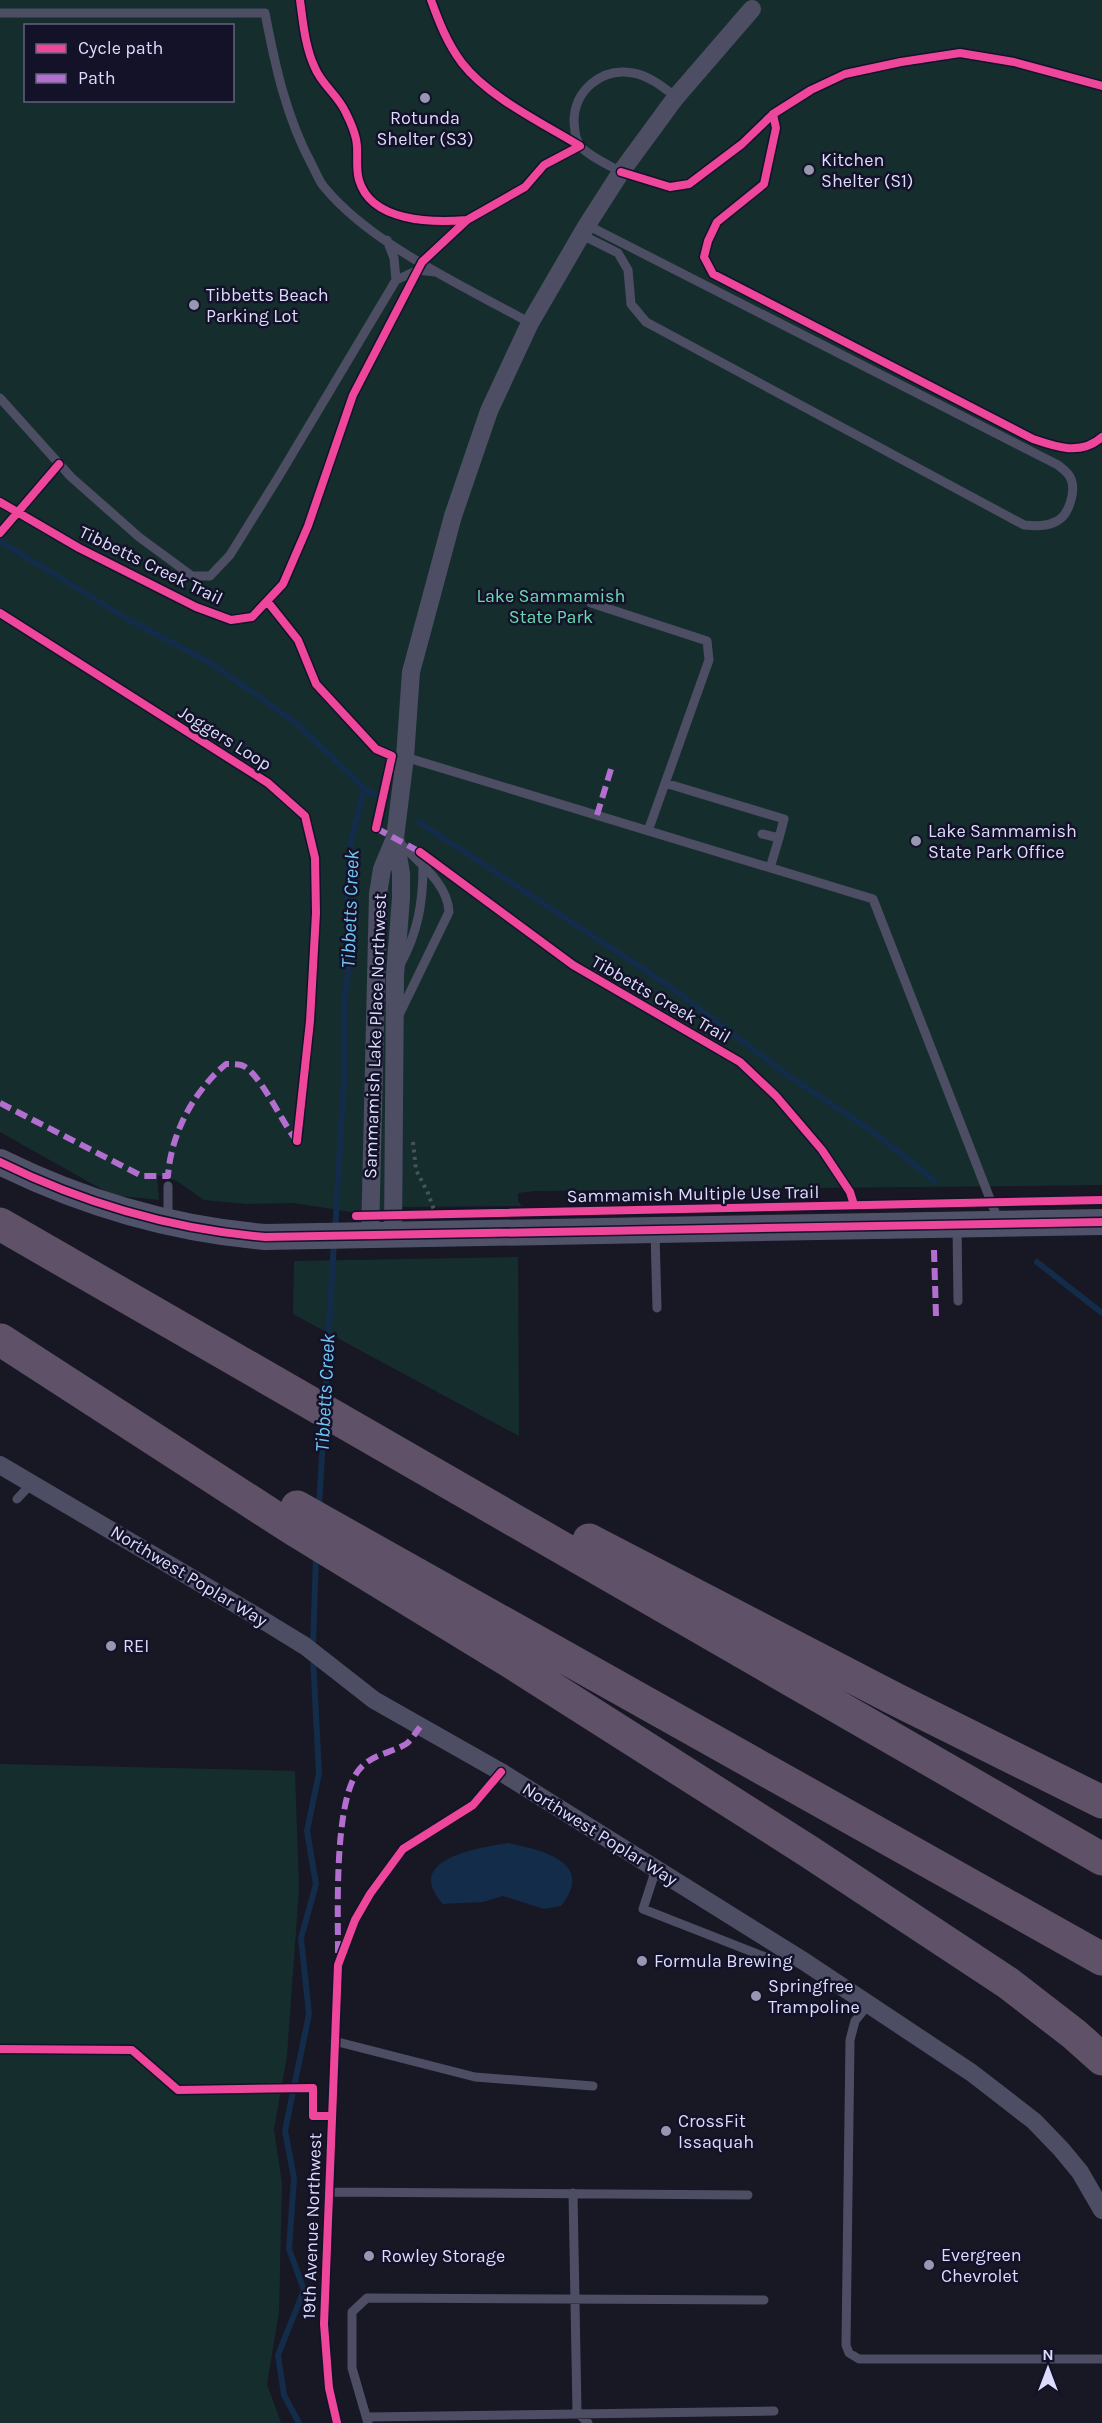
<svg xmlns="http://www.w3.org/2000/svg" width="1102" height="2423" font-family="Karla,sans-serif">
  <style>
    .green { fill: #152e2d; fill-rule: evenodd }
    .water { fill: #132c49 }
    .lines { fill: none; stroke-linecap: round; stroke-linejoin: round }
    .stream { stroke: #132c49; stroke-width: 6 }
    .path { stroke: #46535f; stroke-width: 4; stroke-dasharray: 3 4.5; stroke-linecap: butt }
    .lane { stroke: #4d4e64; stroke-width: 9 }
    .street { stroke: #4d4e64; stroke-width: 18 }
    .secondary { stroke: #50526a; stroke-width: 26 }
    .highway { stroke: #5f5167; stroke-width: 33 }
    .quiet { stroke: #b36fd0; stroke-width: 6; stroke-dasharray: 12 6; stroke-linecap: butt }
    .cycleway-casing { stroke: #131229; stroke-width: 11 }
    .cycleway { stroke: #ed469a; stroke-width: 8 }
    .poi-dot { fill: #9797b1; stroke: #131229; stroke-width: 2 }
    .labels { text-anchor: middle; dominant-baseline: central; stroke-width: 5; stroke-linejoin: round; paint-order: stroke }
    .poi-label { font-size: 18px; fill: #dcdcfd; stroke: #131229; text-anchor: start }
    .street-label { font-size: 18px; fill: #dcdcfd; stroke: #131229 }
    .park-label { font-size: 18px; fill: #6adab2; stroke: #131229 }
    .water-label { font-size: 20px; font-style: italic; fill: #70c7f7; stroke: #131229 }
  </style>
  <rect width="100%" height="100%" fill="#181724"/>
  <path class="green" d="M 0,0 L 1102,0 L 1102,1185 L 536,1191 L 518,1193 L 518,1201 L 522,1206 L 400,1207 L 393,1215 L 370,1215 L 294,1203 L 247,1204 L 204,1200 L 177,1181 L 157,1175 L 159,1200 L 112,1195 L 0,1132 ZM 26,26 L 232,26 L 232,100 L 26,100 Z
    M 518,1257 L 519,1436 L 293,1314 L 294,1261 Z
    M 0,1764 L 295,1771 L 299,1889 L 287,2056 L 274,2129 L 282,2184 L 279,2312 L 267,2384 L 281,2423 L 0,2423 Z"/>
  <path class="water" d="M 508,1843 C 542,1850 596,1862 561,1906 L 544,1909 L 503,1896 L 483,1902 L 443,1904 C 402,1859 478,1848 508,1843 Z"/>
  <g class="lines">
    <path class="stream" d="M 0,541 L 129,620 L 211,663 L 296,723 L 364,788 L 351,842 L 347,894 L 351,951 L 344,1002 L 344,1078 L 335,1231
      M 364,788 L 374,795
      M 419,822 L 669,986 L 789,1076 L 875,1133 L 935,1181
      M 1037,1262 L 1102,1313
      M 325,1399 L 334,1241
      M 319,1507 L 324,1421
      M 313,1647 L 316,1556
      M 299,2423 L 284,2395 L 278,2355 L 304,2290 L 289,2249 L 294,2178 L 285,2131 L 309,2014 L 301,1938 L 316,1884 L 307,1831 L 319,1773 L 313,1658"/>
    <path class="path" d="M 413,1142 L 416,1170 L 428,1193 L 435,1213"/>
    <path class="lane" d="M 0,13 L 265,13 C 275,65 286,117 312,165 C 316,172 319,182 325,188 C 372,245 466,287 530,323
      M 621,172 C 609,165 592,158 582,148 C 575,141 575,131 574,122 C 574,91 601,67 633,73 C 650,76 663,87 676,97
      M 582,235 L 618,253 L 628,270 L 631,304 L 646,322 L 1024,525 C 1036,526 1046,527 1057,521 C 1069,515 1076,491 1071,479 C 1069,473 1063,469 1058,465 L 587,225
      M 387,240 L 394,258 L 396,280
      M 0,398 L 71,477 L 139,537 L 192,576 L 210,576 L 230,555 L 279,476 L 396,280 L 418,270 L 435,272
      M 591,603 L 707,641 L 709,660 L 648,831
      M 405,757 L 873,899 L 999,1222
      M 665,783 L 784,819 L 779,838
      M 762,834 L 779,838 L 770,868
      M 398,841 C 417,861 448,883 449,912 L 399,1015
      M 400,965 C 418,932 423,903 423,866
      M 168,1222 L 168,1186
      M 957,1227 L 958,1301
      M 655,1232 L 657,1308
      M 17,1499 L 32,1483
      M 656,1869 L 643,1909 L 773,1960 L 796,1961
      M 867,2006 L 855,2021 L 850,2040 L 846,2345 L 849,2353 L 859,2359 L 1102,2359
      M 334,2041 L 475,2077 L 593,2086
      M 328,2192 L 748,2195
      M 573,2193 L 577,2412 L 588,2423
      M 367,2417 L 774,2411
      M 337,2423 L 329,2388 L 324,2324 L 338,1965 L 355,1920 L 370,1894 L 403,1849 L 473,1805 L 501,1772
      M 368,2423 L 352,2368 L 352,2312 L 367,2298 L 764,2300"/>
    <path class="street" d="M 370,1237 L 378,894 L 382,869 L 395,838
      M 393,1237 L 395,975 L 401,898 L 401,873 L 395,838 L 405,757 L 411,672 L 453,516 L 489,411 L 530,323 L 587,225 L 621,172 L 676,97 L 752,9
      M 0,1465 L 256,1616 L 305,1646 L 374,1700 L 501,1772 L 805,1962 L 972,2073 L 1034,2121 L 1061,2149 L 1080,2172 L 1102,2210"/>
    <path class="secondary" d="M 0,1162 C 85,1204 170,1229 265,1237 L 1102,1222"/>
    <path class="highway" d="M 0,1224 L 1102,1859
      M 1,1340 L 293,1529 L 514,1664 L 808,1851 L 1008,1983 L 1074,2034 L 1102,2059
      M 297,1507 L 1102,1959
      M 589,1540 L 893,1698 L 1102,1802"/>
    <path class="quiet" d="M 597,815 L 611,769
      M 376,828 L 420,852
      M 0,1103 L 142,1176 L 168,1176 C 171,1133 194,1091 226,1064 C 231,1064 236,1064 241,1065 C 259,1070 283,1125 297,1141
      M 934,1250 L 936,1316
      M 338,1953 C 338,1910 334,1804 358,1771 C 371,1754 389,1754 406,1744 C 411,1741 416,1732 420,1727"/>
    <defs>
      <path id="cycleway" d="M 300,0 C 303,22 305,47 315,68 C 322,85 338,95 346,113 C 350,121 354,130 356,139 C 359,152 355,166 359,180 C 371,222 432,223 467,220
        M 773,114 L 776,128 L 764,184 L 717,222 L 708,241 L 704,257 L 713,274 L 1033,439 C 1056,447 1081,456 1102,437
        M 621,172 L 670,187 L 689,184 L 742,144 L 773,114 L 811,90 L 845,74 L 901,62 L 960,53 L 1014,62 L 1102,86
        M 0,502 L 79,548 L 196,607 L 231,620 L 252,617 L 267,601 L 298,640 L 316,684 L 376,749 L 392,756 L 376,828
        M 0,533 L 59,464
        M 267,601 L 283,584 L 308,526 L 353,395 L 422,262 L 467,220 L 525,187 L 544,165 L 580,146 C 544,124 488,97 462,63 C 447,43 439,22 431,0
        M 0,613 L 268,783 L 305,816 L 315,858 L 316,913 L 310,1021 L 297,1141
        M 420,852 L 573,965 L 740,1062 L 776,1096 L 822,1150 L 850,1192 L 854,1205
        M 0,1162 C 85,1204 170,1229 265,1237 L 1102,1222
        M 356,1216 L 1102,1200
        M 0,2049 L 132,2050 L 178,2090 L 313,2088 L 313,2116 L 331,2116
        M 337,2423 L 329,2388 L 324,2324 L 338,1965 L 355,1920 L 370,1894 L 403,1849 L 473,1805 L 501,1772"/>
    </defs>
    <use href="#cycleway" class="cycleway-casing"/>
    <use href="#cycleway" class="cycleway"/>
  </g>
  <g class="poi-dot">
    <circle cx="425" cy="98" r="6"/>
    <circle cx="809" cy="170" r="6"/>
    <circle cx="194" cy="305" r="6"/>
    <circle cx="916" cy="841" r="6"/>
    <circle cx="111" cy="1646" r="6"/>
    <circle cx="642" cy="1961" r="6"/>
    <circle cx="756" cy="1996" r="6"/>
    <circle cx="666" cy="2131" r="6"/>
    <circle cx="369" cy="2256" r="6"/>
    <circle cx="929" cy="2265" r="6"/>
  </g>
  <g class="labels">
    <g class="poi-label">
      <text x="425" y="118" text-anchor="middle">Rotunda<tspan x="425" dy="21">Shelter (S3)</tspan></text>
      <text x="821" y="160">Kitchen<tspan x="821" dy="21">Shelter (S1)</tspan></text>
      <text x="206" y="295">Tibbetts Beach<tspan x="206" dy="21">Parking Lot</tspan></text>
      <text x="928" y="831">Lake Sammamish<tspan x="928" dy="21">State Park Office</tspan></text>
      <text x="123" y="1646">REI</text>
      <text x="654" y="1961">Formula Brewing</text>
      <text x="768" y="1986">Springfree<tspan x="768" dy="21">Trampoline</tspan></text>
      <text x="678" y="2121">CrossFit<tspan x="678" dy="21">Issaquah</tspan></text>
      <text x="941" y="2255">Evergreen<tspan x="941" dy="21">Chevrolet</tspan></text>
      <text x="381" y="2256">Rowley Storage</text>
    </g>
    <g class="street-label">
      <text transform="translate(151 565) rotate(26)">Tibbetts Creek Trail</text>
      <text transform="translate(225 738) rotate(32)">Joggers Loop</text>
      <text transform="translate(661 999) rotate(30)">Tibbetts Creek Trail</text>
      <text transform="translate(375 1036) rotate(-88)">Sammamish Lake Place Northwest</text>
      <text transform="translate(693 1194) rotate(-1)">Sammamish Multiple Use Trail</text>
      <text transform="translate(189 1576) rotate(31)">Northwest Poplar Way</text>
      <text transform="translate(600 1834) rotate(32)">Northwest Poplar Way</text>
      <text transform="translate(312 2226) rotate(-88)">19th Avenue Northwest</text>
    </g>
    <g class="park-label">
      <text x="551" y="596">Lake Sammamish<tspan x="551" dy="21">State Park</tspan></text>
    </g>
    <g class="water-label">
      <text transform="translate(350 909) rotate(-88)">Tibbetts Creek</text>
      <text transform="translate(325 1393) rotate(-87)">Tibbetts Creek</text>
    </g>
  </g>
  <rect x="24" y="24" width="210" height="78" fill="#131229" stroke="#63637e" stroke-width="1.5"/>
  <rect x="36" y="44" width="30" height="9" fill="#ed469a" stroke="#63637e" stroke-width="1.5"/>
  <text x="78" y="54" font-size="18" fill="#dcdcfd">Cycle path</text>
  <rect x="36" y="74" width="30" height="9" fill="#b36fd0" stroke="#63637e" stroke-width="1.5"/>
  <text x="78" y="84" font-size="18" fill="#dcdcfd">Path</text>
  <g transform="translate(1048 2369)" stroke="#131229" stroke-width="4.5" paint-order="stroke">
  <path d="M0-4.5L10 22L0 15L-10 22Z" fill="#dcdcfd"/>
  <text y="-9" font-size="16" font-weight="bold" text-anchor="middle" fill="#dcdcfd">N</text>
  </g>
</svg>
